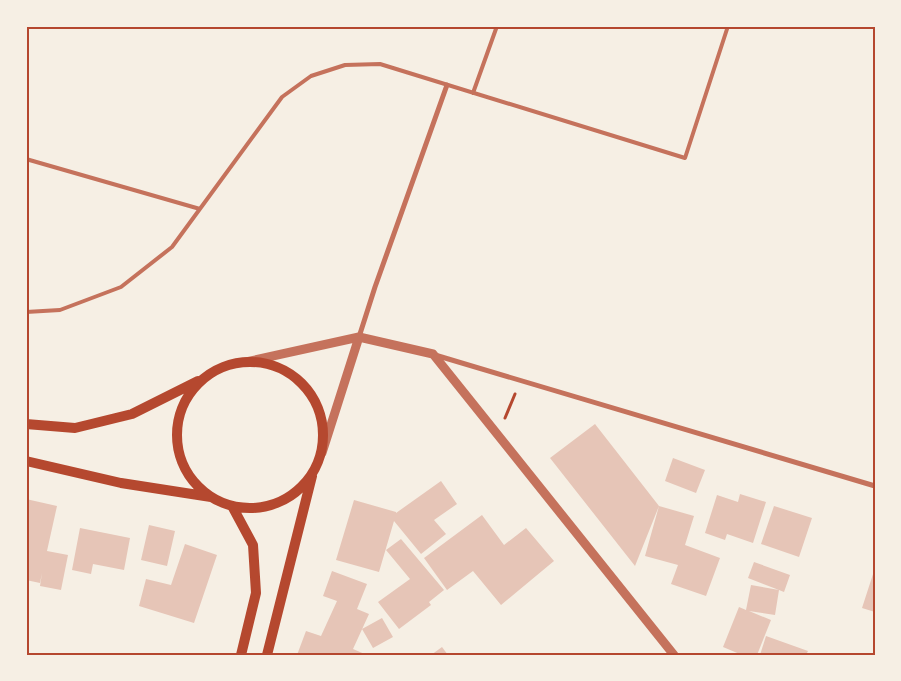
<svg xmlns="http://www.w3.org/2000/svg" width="901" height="681" font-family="Georgia,serif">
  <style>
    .building { fill: #e6c5b7 }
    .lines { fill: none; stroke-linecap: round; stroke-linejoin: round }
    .path { stroke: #b5482f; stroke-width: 3 }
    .service { stroke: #c5725c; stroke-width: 4 }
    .minor { stroke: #c5725c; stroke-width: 5 }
    .tertiary { stroke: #c5725c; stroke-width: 9 }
    .secondary { stroke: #b5482f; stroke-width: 10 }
    .neatline { fill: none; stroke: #b5482f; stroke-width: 2 }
  </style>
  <rect width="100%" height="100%" fill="#f6efe4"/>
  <path class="building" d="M 595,424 L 659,506 L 635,566 L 550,458 Z
    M 673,458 L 705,470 L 696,493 L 665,481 Z
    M 441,481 L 457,504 L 434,520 L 446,534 L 421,554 L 394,521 L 379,572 L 336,560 L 354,500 L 396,512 L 396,513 Z
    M 740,494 L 766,502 L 753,543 L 727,534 L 725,540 L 705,533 L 717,495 L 738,502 Z
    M 26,499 L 57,506 L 47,551 L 68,555 L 61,590 L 40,586 L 42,573 L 40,583 L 26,580 Z
    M 659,506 L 694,516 L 685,545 L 720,558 L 706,596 L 671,584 L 678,565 L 645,556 Z
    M 774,506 L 812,518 L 799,557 L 761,544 Z
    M 482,515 L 504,545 L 526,528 L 554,561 L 501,605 L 473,571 L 447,590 L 424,558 Z
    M 149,525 L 175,531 L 167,566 L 141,560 Z
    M 80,528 L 130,538 L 124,570 L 93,564 L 91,574 L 72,570 Z
    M 401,539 L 444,590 L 429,602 L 431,605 L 399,629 L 378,602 L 410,579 L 386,550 Z
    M 185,544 L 217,555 L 194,623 L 139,606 L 146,579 L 171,585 Z
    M 754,562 L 790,575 L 784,592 L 779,590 L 775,615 L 749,611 L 771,620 L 757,655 L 742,655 L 723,647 L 739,607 L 746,610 L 751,585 L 779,590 L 748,578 Z
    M 332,571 L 367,584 L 357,609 L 369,614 L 353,649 L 367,655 L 297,655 L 306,631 L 321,636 L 337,601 L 323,596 Z
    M 874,571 L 875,571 L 875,612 L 862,608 Z
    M 382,618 L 393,637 L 373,648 L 362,629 Z
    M 766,636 L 808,651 L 806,655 L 760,655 Z
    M 442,647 L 448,655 L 431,655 Z"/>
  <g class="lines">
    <path class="path" d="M 505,418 L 515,394"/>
    <path class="service" d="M 473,93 L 497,26
      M 26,159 L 200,209
      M 26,312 L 60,310 L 121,287 L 172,247 L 282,97 L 311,76 L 345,65 L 380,64 L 685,158 L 728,26"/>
    <path class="minor" d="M 359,337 L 375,287 L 447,85
      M 435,355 L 875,486"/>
    <path class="tertiary" d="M 246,362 L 359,337 L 433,354 L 674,655
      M 322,453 L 359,337"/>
    <path class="secondary" d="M177 435a73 73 0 1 1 146 0a73 73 0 1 1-146 0Z
      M 26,424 L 75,428 L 132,414 L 198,381
      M 26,461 L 121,483 L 211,497
      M 232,506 L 253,545 L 256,593 L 241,655
      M 267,655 L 312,476"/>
  </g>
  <rect width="901" height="681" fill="none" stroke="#f6efe4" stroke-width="55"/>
  <rect x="28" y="28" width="846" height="626" class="neatline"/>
</svg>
